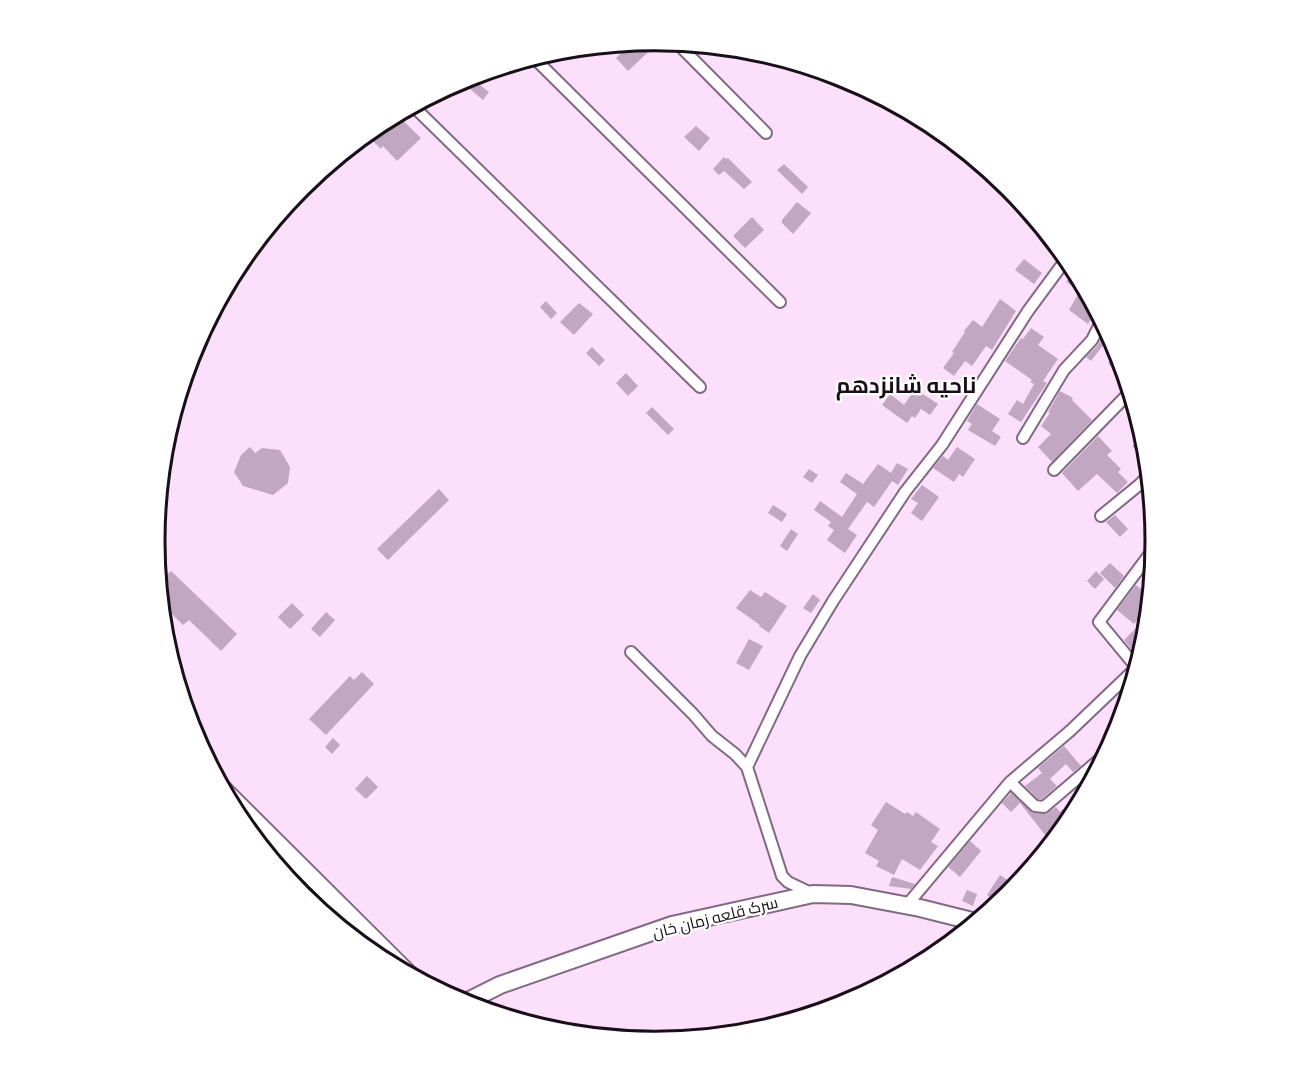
<svg xmlns="http://www.w3.org/2000/svg" width="1310" height="1082" font-family="'PT Sans Narrow',Cairo,sans-serif">
  <style>
    .building { fill: #c2a7c2 }
    .lines { fill: none; stroke-linecap: round; stroke-linejoin: round }
    .street-casing { stroke: #826983; stroke-width: 14 }
    .secondary-casing { stroke: #826983; stroke-width: 20 }
    .street { stroke: #fff; stroke-width: 10 }
    .secondary { stroke: #fff; stroke-width: 16 }
    .labels { text-anchor: middle; dominant-baseline: central; stroke-width: 4.5; stroke-linejoin: round; paint-order: stroke }
    .street-label { font-size: 16px; fill: #190f19; stroke: #fff }
    .district-label { font-size: 22px; font-weight: bold; fill: #190f19; stroke: #fff }
    .rim { fill: none; stroke: #190f19; stroke-width: 3 }
  </style>
  <rect width="100%" height="100%" fill="#fbdffb"/>
  <path class="building" d="M 660,41 L 628,71 L 616,58 L 632,43 Z
    M 468,77 L 470,77 L 489,92 L 483,100 L 463,83 Z
    M 396,114 L 421,138 L 397,161 L 383,146 L 381,149 L 367,135 L 378,124 Z
    M 696,126 L 710,138 L 699,151 L 684,137 Z
    M 724,157 L 726,159 L 728,158 L 752,182 L 744,189 L 724,171 L 719,175 L 713,169 Z
    M 784,164 L 808,187 L 802,194 L 777,170 Z
    M 797,202 L 811,213 L 793,234 L 782,223 L 782,220 Z
    M 752,217 L 764,230 L 745,248 L 733,236 Z
    M 1024,259 L 1042,273 L 1034,284 L 1015,270 Z
    M 1075,269 L 1097,311 L 1088,324 L 1069,310 L 1080,291 L 1066,282 Z
    M 1000,299 L 1016,311 L 992,350 L 986,346 L 972,366 L 965,361 L 954,376 L 943,368 L 954,353 L 952,352 L 965,332 L 964,331 L 973,320 L 982,327 Z
    M 546,301 L 557,313 L 551,319 L 540,307 Z
    M 579,303 L 593,314 L 574,335 L 560,322 Z
    M 1031,328 L 1044,337 L 1038,345 L 1058,359 L 1043,381 L 1047,383 L 1021,422 L 1008,414 L 1017,400 L 1023,404 L 1034,384 L 1030,382 L 1032,380 L 1005,361 L 1021,338 L 1023,339 Z
    M 1103,335 L 1108,339 L 1091,361 L 1086,357 L 1098,345 Z
    M 592,347 L 605,360 L 599,366 L 586,353 Z
    M 1118,353 L 1119,356 L 1128,384 L 1108,363 Z
    M 626,373 L 638,386 L 628,396 L 616,383 Z
    M 915,389 L 938,404 L 930,415 L 921,409 L 915,418 L 912,416 L 907,423 L 882,405 L 890,394 L 904,405 Z
    M 1060,391 L 1073,398 L 1072,400 L 1092,420 L 1052,462 L 1038,447 L 1051,434 L 1041,426 L 1050,413 L 1048,412 Z
    M 977,404 L 1000,419 L 992,431 L 1001,437 L 995,446 L 968,430 L 972,424 L 967,421 Z
    M 652,407 L 674,429 L 668,435 L 646,413 Z
    M 1143,434 L 1146,444 L 1148,462 L 1132,446 Z
    M 1098,436 L 1112,451 L 1107,455 L 1121,469 L 1118,472 L 1128,482 L 1117,493 L 1097,474 L 1078,491 L 1062,473 Z
    M 250,447 L 255,453 L 262,448 L 280,450 L 290,467 L 288,483 L 273,495 L 243,486 L 234,472 L 241,455 Z
    M 957,447 L 975,459 L 963,477 L 959,474 L 954,482 L 933,468 L 943,456 L 948,460 Z
    M 897,463 L 908,469 L 898,485 L 892,481 L 874,507 L 867,502 L 848,529 L 857,535 L 845,553 L 827,540 L 834,530 L 828,526 L 831,522 L 814,510 L 820,501 L 842,517 L 857,494 L 840,482 L 846,473 L 863,484 L 878,464 L 891,473 Z
    M 809,469 L 818,475 L 812,483 L 803,477 Z
    M 922,485 L 939,497 L 922,521 L 911,513 L 918,503 L 911,499 Z
    M 439,489 L 449,500 L 388,560 L 377,549 Z
    M 773,505 L 787,514 L 782,522 L 768,513 Z
    M 1115,515 L 1128,529 L 1120,537 L 1106,522 Z
    M 791,529 L 798,534 L 787,551 L 780,546 Z
    M 1110,563 L 1124,576 L 1115,588 L 1100,573 Z
    M 157,566 L 167,575 L 171,571 L 237,634 L 221,651 L 189,620 L 183,625 L 161,603 Z
    M 1096,571 L 1104,579 L 1095,589 L 1087,581 Z
    M 1136,585 L 1150,596 L 1149,606 L 1134,624 L 1117,610 Z
    M 750,590 L 761,597 L 765,592 L 787,606 L 769,633 L 759,626 L 760,625 L 736,608 Z
    M 813,594 L 820,600 L 811,613 L 803,608 Z
    M 292,603 L 304,615 L 290,629 L 278,617 Z
    M 326,612 L 335,620 L 320,637 L 311,629 Z
    M 1136,628 L 1146,638 L 1144,644 L 1135,654 L 1124,640 Z
    M 749,639 L 763,646 L 749,670 L 736,663 Z
    M 362,672 L 374,684 L 326,735 L 309,719 L 350,676 L 354,680 Z
    M 333,738 L 340,745 L 332,754 L 325,747 Z
    M 1064,746 L 1081,766 L 1073,772 L 1066,764 L 1050,779 L 1057,786 L 1042,799 L 1038,799 L 1025,786 L 1042,773 L 1038,768 Z
    M 367,776 L 378,787 L 366,799 L 355,789 Z
    M 1081,785 L 1086,791 L 1082,799 L 1074,791 Z
    M 1011,793 L 1033,813 L 1046,814 L 1056,807 L 1060,812 L 1063,809 L 1071,819 L 1062,830 L 1049,840 L 1020,803 L 1011,812 L 1002,803 Z
    M 886,802 L 905,814 L 907,812 L 913,816 L 916,812 L 940,829 L 931,842 L 938,846 L 920,870 L 902,859 L 894,875 L 876,866 L 879,861 L 865,853 L 878,830 L 871,825 Z
    M 970,841 L 981,851 L 960,877 L 948,867 Z
    M 1000,875 L 1015,885 L 1008,895 L 999,903 L 987,895 Z
    M 892,877 L 915,884 L 911,889 L 889,886 Z
    M 967,890 L 977,894 L 973,906 L 962,901 Z"/>
  <g class="lines">
    <defs>
      <path id="street" d="M 677,43 L 766,133
        M 533,57 L 780,302
        M 413,106 L 700,387
        M 1023,438 L 1064,370 L 1092,340 L 1102,320
        M 1054,470 L 1130,392
        M 1101,516 L 1139,485 L 1149,475
        M 631,652 L 693,714 L 712,736 L 735,754 L 747,767 L 782,876 L 788,882 L 813,894
        M 1137,668 L 1099,622 L 1155,547
        M 747,767 L 800,656 L 833,601 L 905,492 L 942,445 L 1028,311 L 1067,258
        M 1010,782 L 1035,806 L 1044,807 L 1107,753
        M 907,905 L 1010,782 L 1070,731 L 1137,667"/>
      <path id="secondary" d="M 222,788 L 411,976
        M 464,1003 L 500,985 L 672,925 L 813,894 L 851,895 L 920,908 L 976,922"/>
    </defs>
    <use href="#street" class="street-casing"/>
    <use href="#secondary" class="secondary-casing"/>
    <use href="#street" class="street"/>
    <use href="#secondary" class="secondary"/>
  </g>
  <g class="labels">
    <g class="street-label">
      <text transform="translate(715 917) rotate(-14)">سرک قلعه زمان خان</text>
    </g>
    <g class="district-label">
      <text x="906" y="385">ناحیه شانزدهم</text>
    </g>
  </g>
  <path d="M0 0H1310V1082H0ZM165 541a490 490 0 1 1 980 0a490 490 0 1 1-980 0Z" fill="#fff" fill-rule="evenodd"/>
  <path class="rim" d="M165 541a490 490 0 1 1 980 0a490 490 0 1 1-980 0Z"/>
</svg>
